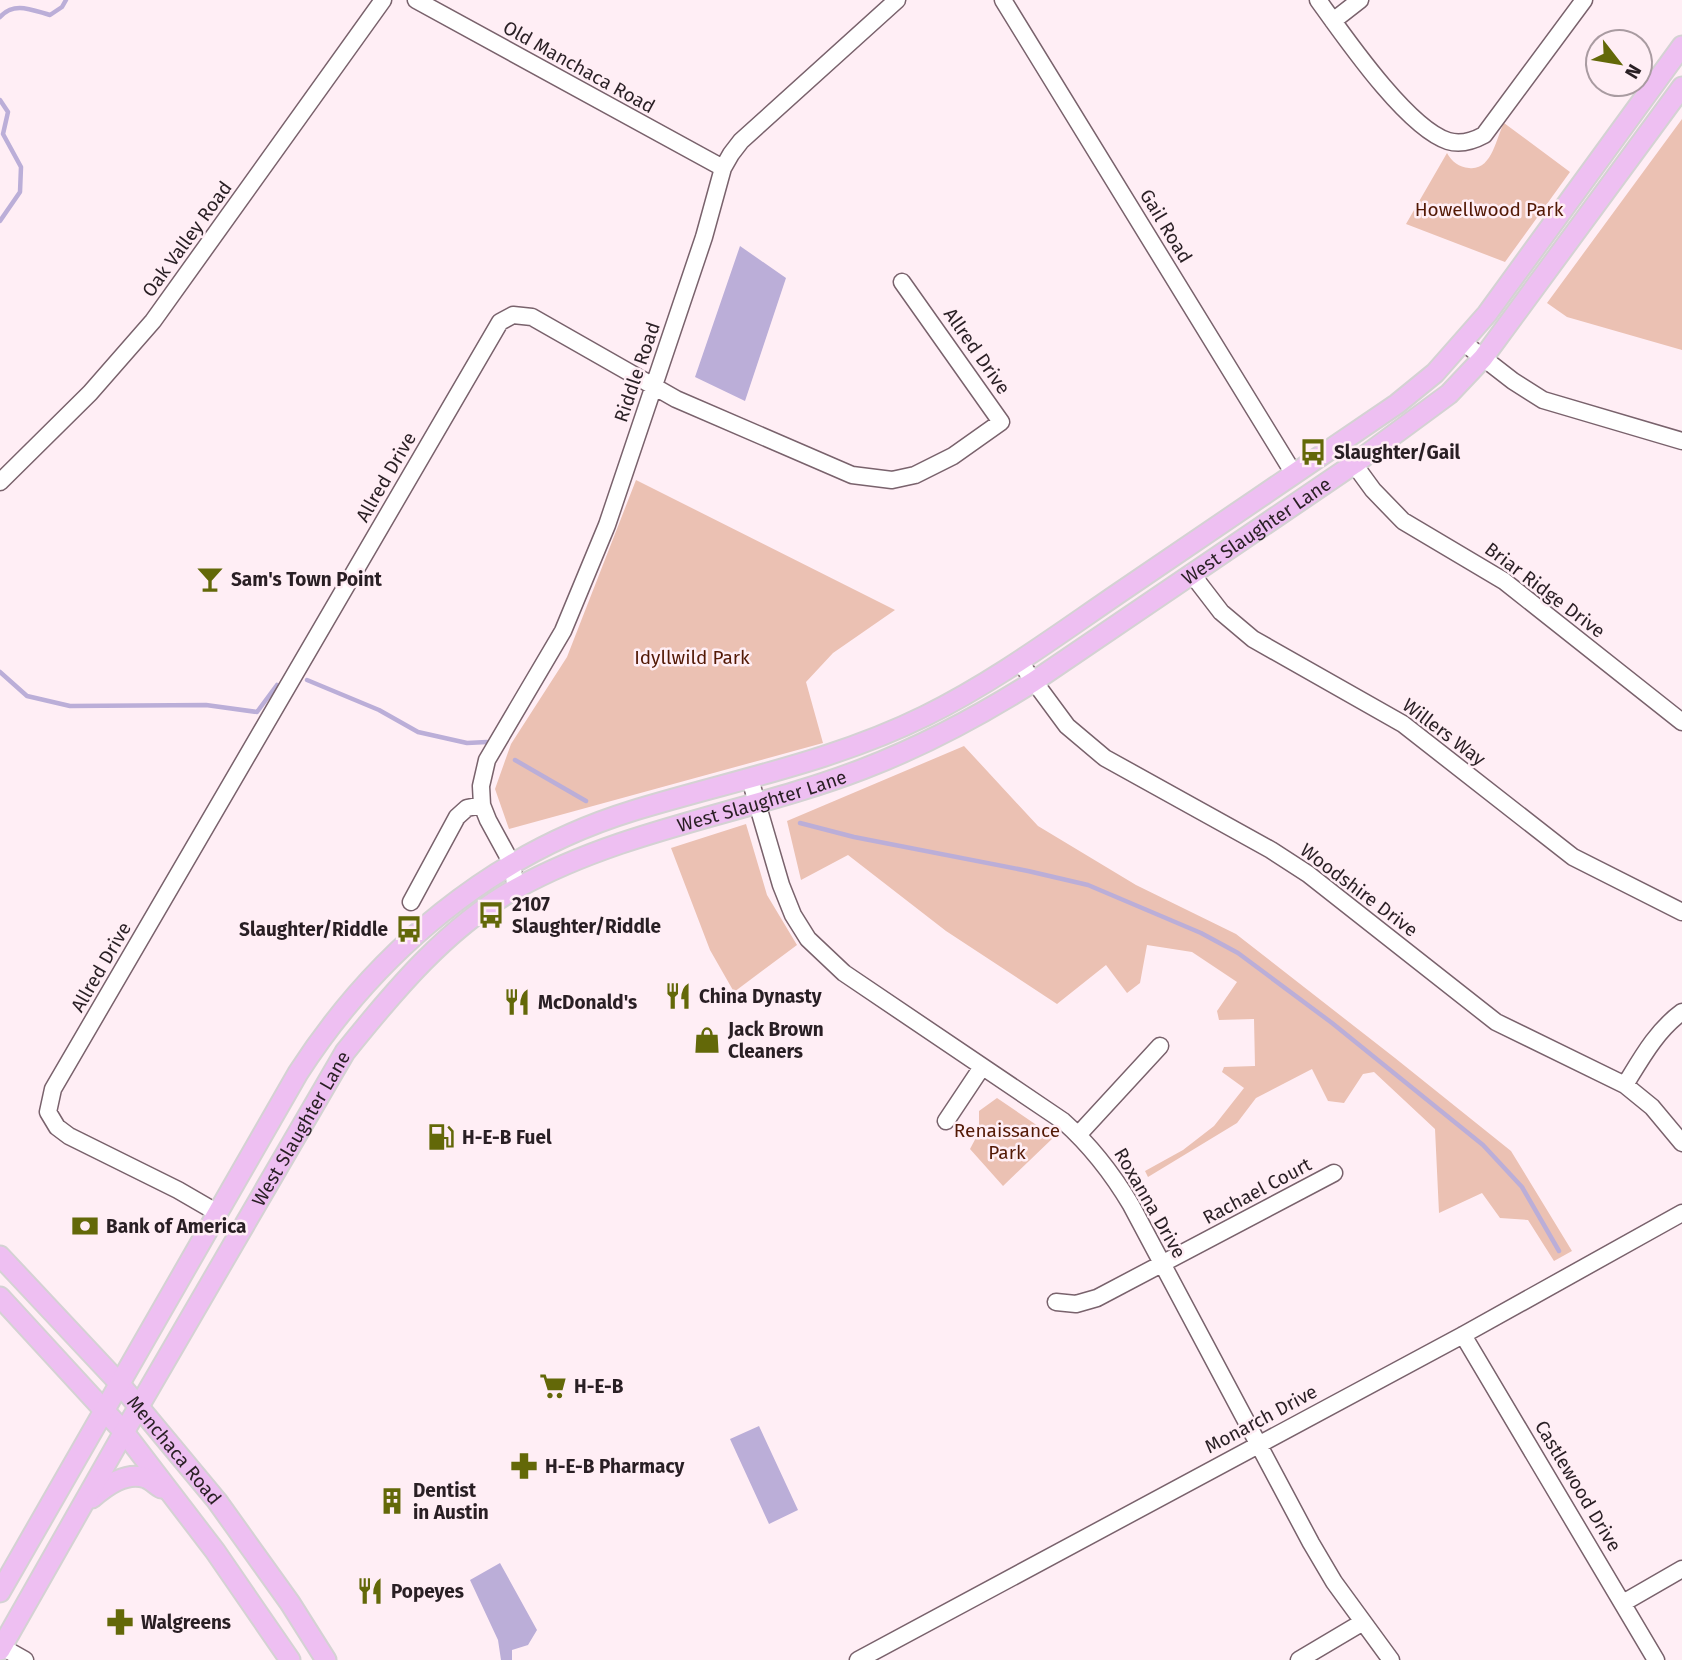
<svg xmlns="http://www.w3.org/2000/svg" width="1682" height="1660" font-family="'Fira Sans',sans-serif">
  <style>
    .green { fill: #ebc1b3 }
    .water { fill: #bbaed8 }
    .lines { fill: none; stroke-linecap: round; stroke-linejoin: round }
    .stream { stroke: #bbaed8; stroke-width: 4.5 }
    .minor-casing { stroke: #79626c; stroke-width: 19 }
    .major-casing { stroke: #d4d2d3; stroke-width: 23 }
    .minor { stroke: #fff; stroke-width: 16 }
    .major { stroke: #eebff2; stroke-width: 19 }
    .labels { text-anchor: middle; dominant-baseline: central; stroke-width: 5; stroke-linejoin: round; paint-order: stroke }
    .street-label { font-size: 19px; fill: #291f24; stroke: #ffeef5 }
    .park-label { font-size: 19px; fill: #531905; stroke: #ffeef5 }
    .poi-label { font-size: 19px; font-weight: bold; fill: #291f24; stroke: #ffeef5; text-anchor: start }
  </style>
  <rect width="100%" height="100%" fill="#ffeef5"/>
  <path class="green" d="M 1682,119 L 1682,350 L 1567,317 L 1547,303 Z
    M 1504,123 L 1570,172 L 1505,262 L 1406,224 L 1447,153 C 1452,162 1459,167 1469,168 C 1492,171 1496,138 1504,123 Z
    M 636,480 L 895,610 L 833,653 L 806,682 L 823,743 L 509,829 L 495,789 L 511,744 L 567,657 Z
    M 964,746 L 1038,826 L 1136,885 L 1236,934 L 1395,1058 L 1511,1151 L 1572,1251 L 1554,1261 L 1528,1220 L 1500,1218 L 1482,1193 L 1439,1213 L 1435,1129 L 1374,1072 L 1363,1074 L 1344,1103 L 1328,1101 L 1312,1069 L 1256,1098 L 1237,1123 L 1148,1177 L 1145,1171 L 1183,1150 L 1214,1126 L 1244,1088 L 1222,1072 L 1224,1067 L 1255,1066 L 1254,1019 L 1219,1020 L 1217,1011 L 1237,982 L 1192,952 L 1147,945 L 1140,983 L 1127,993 L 1106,965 L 1057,1004 L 946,931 L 848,855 L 801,880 L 787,821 Z
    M 746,824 L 767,895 L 797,945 L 734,992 L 710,950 L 671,848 Z
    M 997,1098 L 1054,1137 L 1003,1186 L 970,1149 L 979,1132 L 979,1111 Z"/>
  <path class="water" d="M 740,246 L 786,278 L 745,401 L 695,377 Z
    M 759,1426 L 798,1510 L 769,1524 L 730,1439 Z
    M 500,1563 L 537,1630 L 528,1645 L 512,1650 L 512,1660 L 501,1660 L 498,1640 L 470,1580 Z"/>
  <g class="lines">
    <path class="stream" d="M 0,17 C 14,1 32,10 50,15 L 62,7 L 66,0
      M 0,100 L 8,112 L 3,134 L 21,167 L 20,192 L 0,221
      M 0,672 L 27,696 L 70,706 L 206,705 L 257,712 L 277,685
      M 307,680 L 379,710 L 418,732 L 467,743 L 487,742
      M 515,760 L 586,801
      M 800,823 L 854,837 L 1028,871 L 1088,885 L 1201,933 L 1238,953 L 1332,1023 L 1483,1145 L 1522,1187 L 1559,1251"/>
    <defs>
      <path id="minor" d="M 416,0 L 723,168
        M 1003,0 L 1294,474
        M 1318,0 C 1344,36 1407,128 1448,141 C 1461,145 1473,141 1484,135 L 1584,0
        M 1333,21 L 1360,0
        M 1464,343 L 1513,381 L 1543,400 L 1682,441
        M 1354,464 L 1373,490 L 1403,521 L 1504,581 L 1682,722
        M 0,482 L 90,393 L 153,321 L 383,0
        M 1191,573 L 1221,612 L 1253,639 L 1403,724 L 1573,857 L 1682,912
        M 1019,661 L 1067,726 L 1105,758 L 1271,850 L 1308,874 L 1496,1022 L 1625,1085 L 1652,1107 L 1682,1143
        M 750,779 L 781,885 L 793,915 L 808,939 L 844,973 L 1063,1121 C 1091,1146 1112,1173 1131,1205 L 1311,1543 L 1334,1582 L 1391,1660
        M 516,889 L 512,864 L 488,820 L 482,805 L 481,786 L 487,760 L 563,631 L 607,525 L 704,237 L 723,168 L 731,154 L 741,141 L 897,0
        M 411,902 L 457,817 L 467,808 L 482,805
        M 1625,1085 C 1641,1059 1656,1031 1682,1012
        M 946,1121 L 982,1067
        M 1078,1135 L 1160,1046
        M 216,1212 L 178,1190 L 69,1136 L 57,1127 L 48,1112 L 53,1089 L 500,322 L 513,315 L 532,317 L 676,399 L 852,475 L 892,480 L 915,475 L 953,456 L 1001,422 L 902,282
        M 1056,1302 L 1076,1304 L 1097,1298 L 1334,1173
        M 1463,1335 L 1656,1660
        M 1623,1603 L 1682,1569
        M 2,1647 L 25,1660
        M 858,1660 L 1463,1335 L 1682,1213
        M 1299,1660 L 1363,1622"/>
      <g id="major">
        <path id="s1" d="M 0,1256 L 119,1383 L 217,1501 L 290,1603 L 326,1660"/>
        <path d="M 0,1297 L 124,1432 L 215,1551 L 290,1660"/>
        <path d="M 92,1498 C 106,1486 126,1471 146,1478 C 151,1480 156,1485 161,1488"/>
        <path d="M 0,1592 L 298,1073 C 376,952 492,854 632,811 C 730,781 832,762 925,716 C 994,682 1056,636 1119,593 C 1212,530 1304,467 1397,404 L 1435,373 L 1487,314 L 1682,46"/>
        <path id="s2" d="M 0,1650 L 124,1432 L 345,1052 C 394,991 448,926 517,888 C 626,828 749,813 863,769 C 923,746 979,716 1033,682 L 1354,464 L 1449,394 L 1483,358 L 1682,87"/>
      </g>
    </defs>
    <use href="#minor" class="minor-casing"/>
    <use href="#major" class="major-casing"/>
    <use href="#minor" class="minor"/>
    <use href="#major" class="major"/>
  </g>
  <defs>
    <symbol id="bus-bare" viewBox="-9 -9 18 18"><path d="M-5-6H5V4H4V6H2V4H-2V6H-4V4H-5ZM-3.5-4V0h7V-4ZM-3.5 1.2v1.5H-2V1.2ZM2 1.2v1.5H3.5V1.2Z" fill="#636808" stroke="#ffeef5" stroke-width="2.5" paint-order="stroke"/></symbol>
    <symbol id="bar-bare" viewBox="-9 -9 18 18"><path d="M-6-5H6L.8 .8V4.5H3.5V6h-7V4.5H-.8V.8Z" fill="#636808" stroke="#ffeef5" stroke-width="2.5" paint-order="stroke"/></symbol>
    <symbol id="restaurant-bare" viewBox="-9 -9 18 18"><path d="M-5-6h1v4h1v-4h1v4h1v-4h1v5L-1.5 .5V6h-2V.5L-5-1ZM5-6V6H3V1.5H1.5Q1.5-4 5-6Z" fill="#636808" stroke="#ffeef5" stroke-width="2.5" paint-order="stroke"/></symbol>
    <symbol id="shop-bare" viewBox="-9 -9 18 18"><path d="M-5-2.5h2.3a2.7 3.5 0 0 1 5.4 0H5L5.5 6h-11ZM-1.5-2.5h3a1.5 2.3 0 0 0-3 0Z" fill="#636808" stroke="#ffeef5" stroke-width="2.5" paint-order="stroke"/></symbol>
    <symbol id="fuel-bare" viewBox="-9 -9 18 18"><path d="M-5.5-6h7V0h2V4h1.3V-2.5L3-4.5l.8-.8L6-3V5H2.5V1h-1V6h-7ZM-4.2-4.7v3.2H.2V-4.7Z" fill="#636808" stroke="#ffeef5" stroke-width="2.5" paint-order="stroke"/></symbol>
    <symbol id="bank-bare" viewBox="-9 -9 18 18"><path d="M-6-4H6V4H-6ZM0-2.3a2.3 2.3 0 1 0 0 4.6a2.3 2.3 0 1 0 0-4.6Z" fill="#636808" stroke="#ffeef5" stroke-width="2.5" paint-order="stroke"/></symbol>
    <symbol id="supermarket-bare" viewBox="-9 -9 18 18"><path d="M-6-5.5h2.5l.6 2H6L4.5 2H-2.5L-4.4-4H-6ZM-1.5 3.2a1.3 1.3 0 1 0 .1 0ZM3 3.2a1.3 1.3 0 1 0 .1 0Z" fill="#636808" stroke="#ffeef5" stroke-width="2.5" paint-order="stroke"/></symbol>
    <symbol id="pharmacy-bare" viewBox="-9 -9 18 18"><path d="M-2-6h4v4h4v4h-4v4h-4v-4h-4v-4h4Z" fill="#636808" stroke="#ffeef5" stroke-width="2.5" paint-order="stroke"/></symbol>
    <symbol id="building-bare" viewBox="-9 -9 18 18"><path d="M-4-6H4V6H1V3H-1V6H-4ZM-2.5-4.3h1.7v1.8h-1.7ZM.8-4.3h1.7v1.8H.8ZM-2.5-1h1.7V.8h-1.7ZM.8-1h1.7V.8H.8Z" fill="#636808" stroke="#ffeef5" stroke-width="2.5" paint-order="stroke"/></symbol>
  </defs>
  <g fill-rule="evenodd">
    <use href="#bus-bare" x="1294" y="433" width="38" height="38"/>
    <use href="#bar-bare" x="191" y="560" width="38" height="38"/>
    <use href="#bus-bare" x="472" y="896" width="38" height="38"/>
    <use href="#bus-bare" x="390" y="910" width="38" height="38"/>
    <use href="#restaurant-bare" x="659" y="977" width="38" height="38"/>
    <use href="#restaurant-bare" x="498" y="983" width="38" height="38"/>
    <use href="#shop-bare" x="688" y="1021" width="38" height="38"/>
    <use href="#fuel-bare" x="422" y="1118" width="38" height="38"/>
    <use href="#bank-bare" x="66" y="1207" width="38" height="38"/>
    <use href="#supermarket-bare" x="534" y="1367" width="38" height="38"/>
    <use href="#pharmacy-bare" x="505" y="1447" width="38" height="38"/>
    <use href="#building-bare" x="373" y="1482" width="38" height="38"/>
    <use href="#restaurant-bare" x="351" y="1572" width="38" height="38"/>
    <use href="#pharmacy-bare" x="101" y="1603" width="38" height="38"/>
  </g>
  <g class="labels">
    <g class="street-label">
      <text transform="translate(579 67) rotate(29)">Old Manchaca Road</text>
      <text transform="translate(1166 226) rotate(59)">Gail Road</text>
      <text transform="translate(187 239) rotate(-54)">Oak Valley Road</text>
      <text transform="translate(977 351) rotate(55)">Allred Drive</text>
      <text transform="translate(637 372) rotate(-71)">Riddle Road</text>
      <text transform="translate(386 477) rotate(-60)">Allred Drive</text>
      <text stroke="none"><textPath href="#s2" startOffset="1757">West Slaughter Lane</textPath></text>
      <text transform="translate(1545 590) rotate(37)">Briar Ridge Drive</text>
      <text transform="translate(1444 732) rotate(37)">Willers Way</text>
      <text stroke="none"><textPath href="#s2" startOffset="1190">West Slaughter Lane</textPath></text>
      <text transform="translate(1359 890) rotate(37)">Woodshire Drive</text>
      <text transform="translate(101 967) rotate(-60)">Allred Drive</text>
      <text stroke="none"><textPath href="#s2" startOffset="602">West Slaughter Lane</textPath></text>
      <text transform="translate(1257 1191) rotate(-28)">Rachael Court</text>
      <text transform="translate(1150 1203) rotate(60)">Roxanna Drive</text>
      <text transform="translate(1261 1419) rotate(-28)">Monarch Drive</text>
      <text stroke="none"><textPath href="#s1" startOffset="261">Menchaca Road</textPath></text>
      <text transform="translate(1578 1486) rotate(59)">Castlewood Drive</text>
    </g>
    <g class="park-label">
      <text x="1489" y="209">Howellwood Park</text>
      <text x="692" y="657">Idyllwild Park</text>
      <text x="1007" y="1130">Renaissance<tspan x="1007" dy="22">Park</tspan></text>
    </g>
    <g class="poi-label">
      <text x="1334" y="452">Slaughter/Gail</text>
      <text x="231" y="579">Sam's Town Point</text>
      <text x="512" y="904">2107<tspan x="512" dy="22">Slaughter/Riddle</tspan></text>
      <text x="388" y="929" text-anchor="end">Slaughter/Riddle</text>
      <text x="699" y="996">China Dynasty</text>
      <text x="538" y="1002">McDonald's</text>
      <text x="728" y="1029">Jack Brown<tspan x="728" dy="22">Cleaners</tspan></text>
      <text x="462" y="1137">H-E-B Fuel</text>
      <text x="106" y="1226">Bank of America</text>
      <text x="574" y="1386">H-E-B</text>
      <text x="545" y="1466">H-E-B Pharmacy</text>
      <text x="413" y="1490">Dentist<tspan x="413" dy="22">in Austin</tspan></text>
      <text x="391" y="1591">Popeyes</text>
      <text x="141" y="1622">Walgreens</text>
    </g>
  </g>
  <g transform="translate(1619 63) rotate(121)"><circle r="33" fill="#ffeef5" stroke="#a99ba1" stroke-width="2"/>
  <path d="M0-5L12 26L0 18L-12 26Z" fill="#636808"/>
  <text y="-10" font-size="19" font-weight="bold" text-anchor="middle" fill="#291f24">N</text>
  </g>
</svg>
